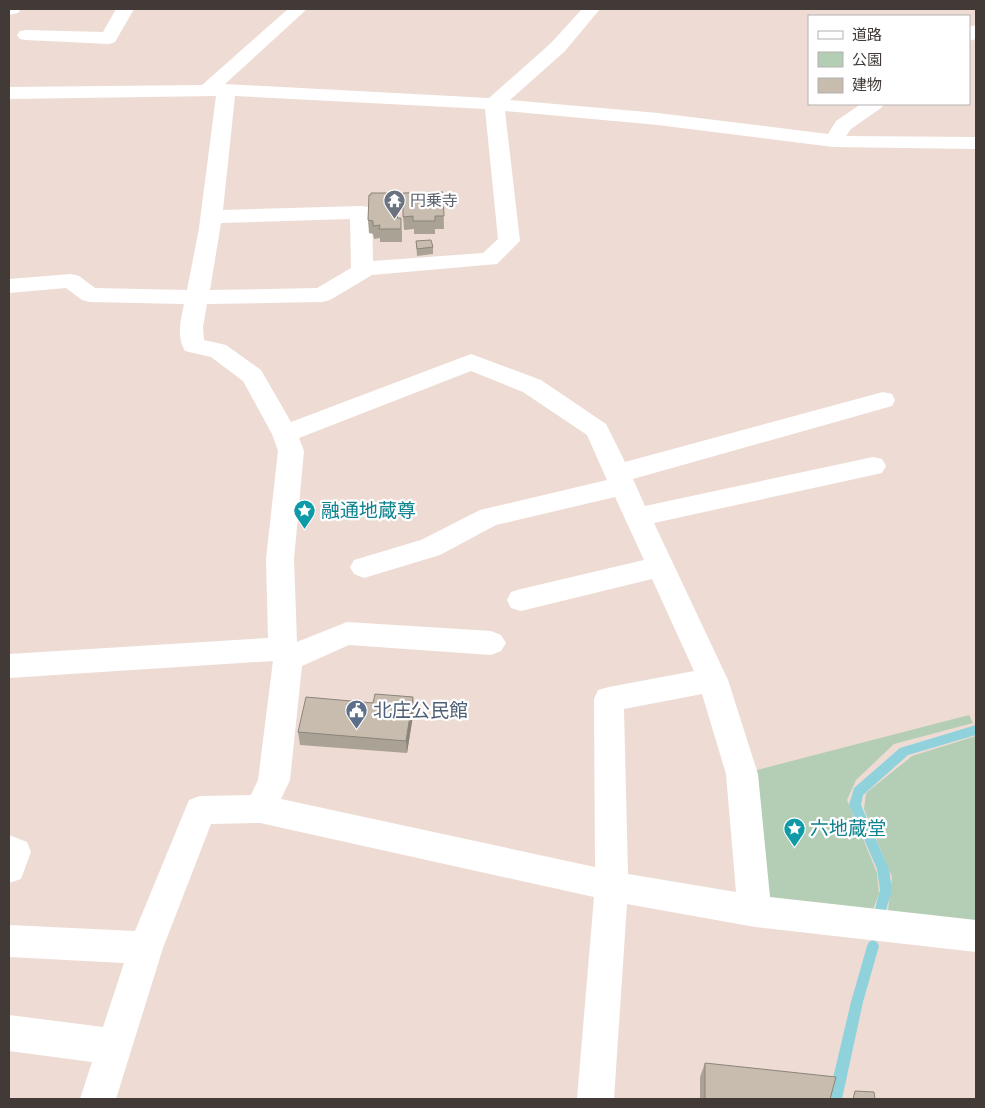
<svg xmlns="http://www.w3.org/2000/svg" width="985" height="1108" font-family="'Sofia Sans Condensed','Noto Sans JP',sans-serif">
  <style>
    .green { fill: #b4cdb5 }
    .lines { fill: none; stroke-linecap: round; stroke-linejoin: round }
    .stream { fill: #8fd2dc; fill-rule: evenodd }
    .minor { fill: #fff; fill-rule: evenodd }
    .wall { fill: #aba296 }
    .shaded-wall { fill: #8b847a }
    .building { fill: #c7bcae; stroke: #8b847a }
    .labels { text-anchor: middle; dominant-baseline: central; stroke-width: 4.5; stroke-linejoin: round; paint-order: stroke }
    .far-worship-label { font-size: 16px; fill: #5b616d; stroke: #fff; text-anchor: start }
    .culture-label { font-size: 19px; fill: #0d838f; stroke: #fff; text-anchor: start }
    .service-label { font-size: 19px; fill: #4e5e75; stroke: #fff; text-anchor: start }
  </style>
  <rect width="100%" height="100%" fill="#eedcd4"/>
  <path class="green" d="M 969,715 L 973,723 L 894,744 L 856,780 L 847,800 L 877,873 L 879,894 L 870,917 L 776,906 L 769,896 L 753,771 Z
    M 976,736 L 976,926 L 887,919 L 892,877 L 864,809 L 866,793 L 912,756 Z"/>
  <g class="lines">
    <path class="stream" d="M 976,725 L 976,735 L 908,755 L 863,795 L 861,805 L 889,869 L 892,890 L 884,917 L 880,919 L 876,917 L 874,913 L 880,890 L 877,869 L 849,805 L 854,788 L 900,748 Z
      M 873,940 L 877,942 L 879,946 L 863,1002 L 842,1099 L 828,1099 L 851,1002 L 867,946 L 869,942 Z"/>
    <path class="minor" d="M 9,9 L 21,9 L 18,13 L 9,15 Z
      M 116,9 L 134,9 L 115,42 L 109,44 L 26,40 L 20,39 L 17,35 L 20,31 L 26,30 L 103,32 Z
      M 288,9 L 307,9 L 225,84 L 489,98 L 551,43 L 582,9 L 600,9 L 565,51 L 510,100 L 658,113 L 828,134 L 836,121 L 861,104 L 884,104 L 881,108 L 851,129 L 846,136 L 976,137 L 976,149 L 833,147 L 658,125 L 505,111 L 520,241 L 497,264 L 372,275 L 330,300 L 322,302 L 207,304 L 203,327 L 204,340 L 226,345 L 261,370 L 291,422 L 471,354 L 541,380 L 606,424 L 625,462 L 883,392 L 892,394 L 895,400 L 892,406 L 633,479 L 645,506 L 873,457 L 882,459 L 886,466 L 882,473 L 873,475 L 654,523 L 728,680 L 758,774 L 770,897 L 976,920 L 976,952 L 755,927 L 627,904 L 614,1099 L 577,1099 L 594,897 L 260,823 L 211,824 L 163,948 L 116,1099 L 80,1099 L 92,1062 L 9,1051 L 9,1015 L 103,1027 L 124,963 L 9,957 L 9,925 L 135,931 L 189,800 L 200,796 L 251,795 L 258,780 L 273,661 L 9,678 L 9,654 L 268,638 L 266,559 L 278,451 L 272,434 L 243,381 L 211,357 L 185,351 C 176,337 181,319 184,304 L 90,302 L 82,300 L 66,288 L 9,293 L 9,279 L 71,274 L 79,276 L 95,288 L 187,290 L 199,228 L 216,96 L 9,99 L 9,87 L 202,85 ZM 235,96 L 485,109 L 498,239 L 483,253 L 373,261 L 372,212 L 369,207 L 361,206 L 223,210 ZM 350,219 L 351,268 L 317,288 L 210,290 L 221,223 ZM 471,371 L 523,392 L 587,435 L 607,480 L 480,510 L 421,540 L 354,560 L 350,567 L 354,574 L 364,578 L 440,555 L 496,525 L 615,497 L 644,560 L 521,589 L 511,592 L 507,600 L 511,608 L 521,611 L 652,579 L 694,671 L 609,687 L 598,690 L 594,699 L 595,867 L 281,799 L 290,780 L 302,666 L 349,645 L 491,655 L 501,651 L 506,643 L 501,635 L 491,631 L 347,622 L 297,642 L 294,559 L 304,451 L 299,438 ZM 702,694 L 726,774 L 736,892 L 628,874 L 624,709 Z
      M 976,25 L 976,39 L 969,41 L 969,27 Z
      M 9,835 L 27,842 L 31,852 L 21,879 L 9,883 Z"/>
  </g>
  <path class="wall" d="M 443,192 L 444,229 L 435,229 L 435,234 L 414,234 L 414,229 L 404,230 L 403,217 Z
    M 398,206 L 398,218 L 402,231 L 402,242 L 380,242 L 380,238 L 374,239 L 373,234 L 369,233 L 368,220 Z
    M 416,241 L 433,247 L 433,254 L 417,256 Z
    M 414,709 L 407,753 L 300,745 L 298,732 Z
    M 705,1063 L 830,1099 L 700,1099 L 700,1077 Z"/>
  <path class="shaded-wall" d="M 397,193 L 398,206 L 397,231 Z
    M 413,697 L 414,709 L 407,753 L 406,741 Z"/>
  <path class="building" d="M 443,192 L 444,216 L 435,216 L 435,221 L 413,221 L 413,216 L 403,217 L 403,193 Z
    M 371,193 L 397,193 L 397,218 L 401,218 L 401,229 L 379,229 L 380,225 L 373,226 L 373,221 L 368,220 L 369,195 L 371,195 Z
    M 431,240 L 433,247 L 417,249 L 416,241 Z
    M 375,694 L 413,697 L 406,741 L 298,732 L 306,697 L 373,703 Z
    M 705,1063 L 836,1077 L 830,1099 L 705,1099 Z
    M 855,1091 L 874,1092 L 875,1099 L 853,1099 Z"/>
  <defs>
    <symbol id="temple-pin" viewBox="-11 -11 22 30"><path d="M0 17L-7.5 6A9.5 9.5 0 1 1 7.5 6Z" fill="#6b7280" stroke="#fff"/><path d="M0-6L5-2H3V0L6.5 2.5H4V6H1.5V3h-3V6H-4V2.5H-6.5L-3 0V-2H-5Z" fill="#fff"/></symbol>
    <symbol id="sight-pin" viewBox="-11 -11 22 30"><path d="M0 17L-7.5 6A9.5 9.5 0 1 1 7.5 6Z" fill="#0f9aa8" stroke="#fff"/><path d="M0-6L1.8-2.2L6-1.7L2.9 1.2L3.7 5.4L0 3.3L-3.7 5.4L-2.9 1.2L-6-1.7L-1.8-2.2Z" fill="#fff"/></symbol>
    <symbol id="civic-pin" viewBox="-11 -11 22 30"><path d="M0 17L-7.5 6A9.5 9.5 0 1 1 7.5 6Z" fill="#5c6f8a" stroke="#fff"/><path d="M-.6-6.5H3V-4.5H.6V-3L4-1V1h2V6H-6V1h2V-1L-.6-3ZM-1.2 2.5V6h2.4V2.5Z" fill="#fff"/></symbol>
  </defs>
  <g fill-rule="evenodd">
    <use href="#temple-pin" x="382" y="188" width="25" height="34"/>
    <use href="#sight-pin" x="292" y="498" width="25" height="34"/>
    <use href="#civic-pin" x="344" y="698" width="25" height="34"/>
    <use href="#sight-pin" x="782" y="816" width="25" height="34"/>
  </g>
  <g class="labels">
    <g class="far-worship-label">
      <text x="410" y="201">円乗寺</text>
    </g>
    <g class="culture-label">
      <text x="321" y="511">融通地蔵尊</text>
      <text x="810" y="829">六地蔵堂</text>
    </g>
    <g class="service-label">
      <text x="373" y="711">北庄公民館</text>
    </g>
  </g>
  <rect width="985" height="1108" fill="none" stroke="#413a36" stroke-width="20"/>
  <rect x="808" y="15" width="162" height="90" fill="#ffffff" stroke="#b3b0af"/>
  <rect x="818" y="31" width="25" height="8" fill="#ffffff" stroke="#b3b0af"/>
  <text x="852" y="40" font-size="15" fill="#413a36">道路</text>
  <rect x="818" y="52" width="25" height="15" fill="#b4cdb5" stroke="#b3b0af"/>
  <text x="852" y="65" font-size="15" fill="#413a36">公園</text>
  <rect x="818" y="78" width="25" height="15" fill="#c7bcae" stroke="#b3b0af"/>
  <text x="852" y="90" font-size="15" fill="#413a36">建物</text>
</svg>
